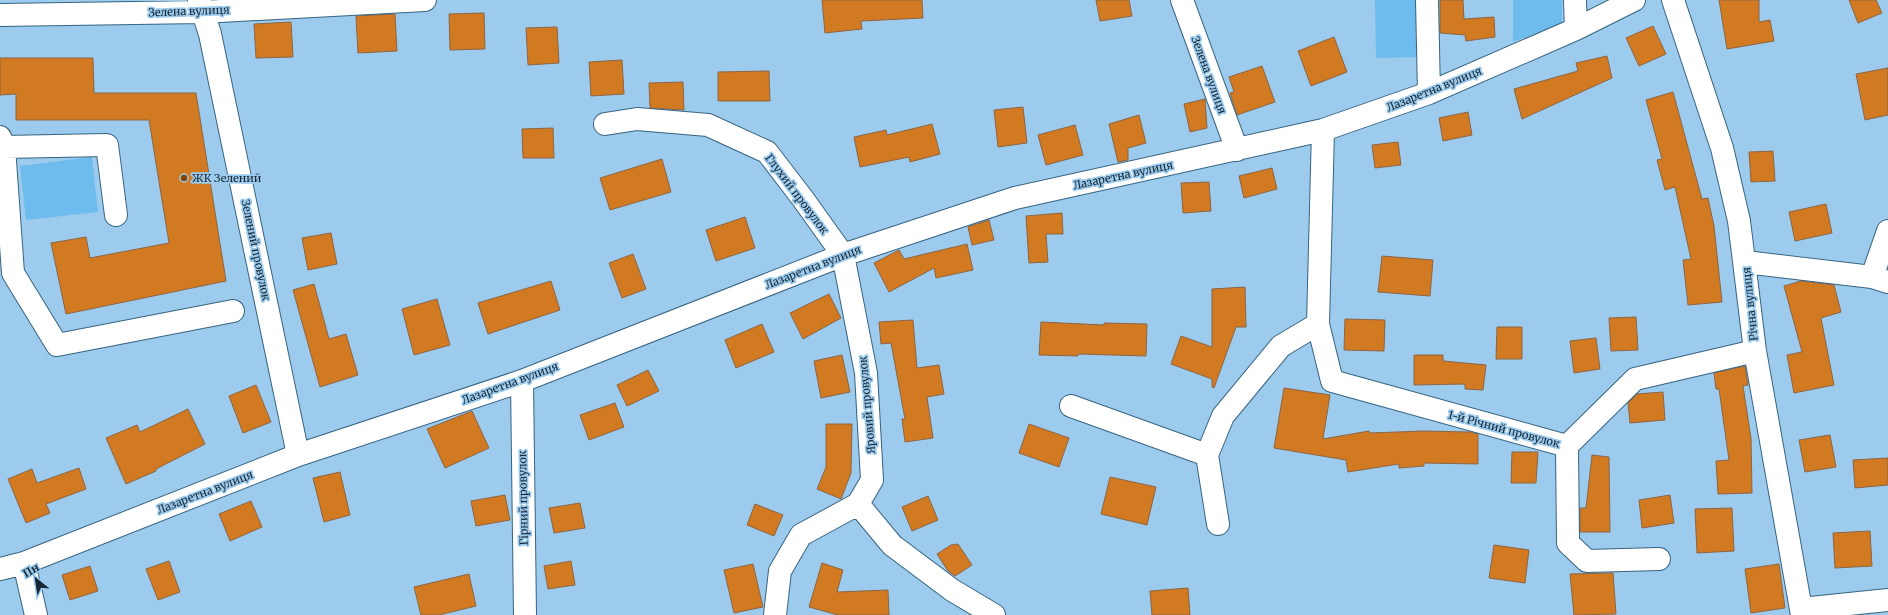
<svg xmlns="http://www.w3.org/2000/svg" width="1888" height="615" font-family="Merriweather,serif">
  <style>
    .green { fill: #6ebbee }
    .building { fill: #d17a22; stroke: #8d6545 }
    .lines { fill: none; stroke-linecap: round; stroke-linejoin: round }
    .minor-casing { stroke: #376481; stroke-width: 24 }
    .minor { stroke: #fff; stroke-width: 22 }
    .poi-dot { fill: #814500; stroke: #9ccbed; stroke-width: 1.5 }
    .labels { text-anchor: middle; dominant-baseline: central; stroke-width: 3.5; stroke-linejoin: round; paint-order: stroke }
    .street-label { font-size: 11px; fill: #152734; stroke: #9ccbed }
    .poi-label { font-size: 11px; fill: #152734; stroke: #9ccbed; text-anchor: start }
  </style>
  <rect width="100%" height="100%" fill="#9ccbed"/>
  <path class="green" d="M 1375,0 L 1418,0 L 1419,57 L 1376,58 Z
    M 1513,0 L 1562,0 L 1562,23 L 1513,42 Z
    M 92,157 L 98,212 L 26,220 L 20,166 Z"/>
  <path class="building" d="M 822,0 L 922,0 L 923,18 L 861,21 L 862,29 L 825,33 Z
    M 1096,0 L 1129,0 L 1132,16 L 1100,21 Z
    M 1440,0 L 1463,0 L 1464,19 L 1494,17 L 1495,37 L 1466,41 L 1465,35 L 1440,33 Z
    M 1719,0 L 1759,0 L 1759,22 L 1770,20 L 1774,41 L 1727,49 Z
    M 1849,0 L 1876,0 L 1882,13 L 1858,23 Z
    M 484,13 L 485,49 L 450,50 L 449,14 Z
    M 395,14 L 397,51 L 358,53 L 356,16 Z
    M 291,22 L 293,57 L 256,58 L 254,24 Z
    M 1653,26 L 1666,54 L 1639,66 L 1626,38 Z
    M 557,27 L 559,63 L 528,65 L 526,28 Z
    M 1334,37 L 1347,72 L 1311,86 L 1298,51 Z
    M 1607,56 L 1612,78 L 1522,119 L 1514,89 L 1578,71 L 1576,63 Z
    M 0,58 L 93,58 L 94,93 L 196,93 L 226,281 L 66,314 L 51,243 L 86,237 L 90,258 L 169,243 L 149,120 L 16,120 L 16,94 L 0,95 Z
    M 622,60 L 624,94 L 591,96 L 589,62 Z
    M 1262,66 L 1275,102 L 1237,115 L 1230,93 L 1234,92 L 1229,77 Z
    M 1888,68 L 1888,115 L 1865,120 L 1856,74 Z
    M 769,71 L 770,101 L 718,101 L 718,72 Z
    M 683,82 L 684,110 L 650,108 L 649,83 Z
    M 1673,92 L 1702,199 L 1708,198 L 1714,226 L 1722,302 L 1688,305 L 1683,260 L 1691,259 L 1675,187 L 1665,190 L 1657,160 L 1662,159 L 1646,100 Z
    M 1205,99 L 1207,128 L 1190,132 L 1184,104 Z
    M 1023,107 L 1027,143 L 998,147 L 994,110 Z
    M 1468,112 L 1472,135 L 1443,141 L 1439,118 Z
    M 1139,115 L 1146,143 L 1128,148 L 1128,160 L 1118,162 L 1109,124 Z
    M 932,124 L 940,154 L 910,162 L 909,157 L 860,167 L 854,137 L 886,130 L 887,135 Z
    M 1075,125 L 1083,155 L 1046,165 L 1038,135 Z
    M 553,128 L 554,158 L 523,158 L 522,129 Z
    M 1398,142 L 1401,165 L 1375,168 L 1372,145 Z
    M 1773,151 L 1775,181 L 1751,182 L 1749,152 Z
    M 662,159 L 671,192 L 610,210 L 600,178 Z
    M 1272,168 L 1277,189 L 1244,198 L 1239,176 Z
    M 1209,182 L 1211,211 L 1183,213 L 1181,183 Z
    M 1826,204 L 1832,233 L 1795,241 L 1789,212 Z
    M 1062,213 L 1063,234 L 1046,234 L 1048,262 L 1029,263 L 1026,216 Z
    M 745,217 L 755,248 L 716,261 L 706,230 Z
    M 989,220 L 994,240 L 972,245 L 968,227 Z
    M 331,233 L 337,264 L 308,270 L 302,238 Z
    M 967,244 L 973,270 L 936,278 L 934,268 L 889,292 L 874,263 L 899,250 L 904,259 Z
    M 633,254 L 646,289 L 622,298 L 609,263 Z
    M 1382,256 L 1433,260 L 1430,296 L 1378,292 Z
    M 551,281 L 560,310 L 488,334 L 478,303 Z
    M 1801,281 L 1834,285 L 1841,312 L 1821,318 L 1834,385 L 1794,393 L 1787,355 L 1802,352 L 1784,286 Z
    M 314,284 L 329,339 L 346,334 L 358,375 L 320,387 L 293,290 Z
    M 1245,287 L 1246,327 L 1236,327 L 1214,388 L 1212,387 L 1212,379 L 1171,364 L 1181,336 L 1212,347 L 1212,289 Z
    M 829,294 L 841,318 L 803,339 L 790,313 Z
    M 437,299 L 450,345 L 414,355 L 402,309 Z
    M 1636,317 L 1638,350 L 1611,351 L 1609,318 Z
    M 1345,319 L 1385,320 L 1384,351 L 1344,350 Z
    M 913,320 L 917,368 L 939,365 L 944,394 L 927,397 L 933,438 L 905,442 L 902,419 L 905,419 L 891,343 L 881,344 L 879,322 Z
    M 1041,322 L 1104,325 L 1104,323 L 1147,324 L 1146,356 L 1078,354 L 1078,356 L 1039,355 Z
    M 762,324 L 774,352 L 736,368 L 725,340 Z
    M 1497,327 L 1522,327 L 1522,359 L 1496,359 Z
    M 1596,338 L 1600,369 L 1574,373 L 1570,341 Z
    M 842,355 L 850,392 L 821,398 L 814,361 Z
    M 1414,355 L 1443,355 L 1443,361 L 1486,365 L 1483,390 L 1465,389 L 1465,384 L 1414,385 Z
    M 1745,366 L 1748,385 L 1743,386 L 1751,438 L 1752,493 L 1718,494 L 1716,461 L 1729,460 L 1719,389 L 1716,389 L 1714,373 Z
    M 648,370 L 659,391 L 627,406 L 617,385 Z
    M 256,385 L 271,422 L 243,433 L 229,396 Z
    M 1284,388 L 1330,395 L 1323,439 L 1369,431 L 1370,433 L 1423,431 L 1470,432 L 1478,434 L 1478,464 L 1424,463 L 1424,466 L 1399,468 L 1399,464 L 1348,472 L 1346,460 L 1274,448 Z
    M 1663,392 L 1665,420 L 1630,423 L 1628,403 L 1637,394 Z
    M 615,403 L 624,427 L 589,440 L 580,415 Z
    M 188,409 L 205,444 L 156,469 L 156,471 L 126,484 L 106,438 L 137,425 L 140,432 Z
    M 472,411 L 489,448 L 445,468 L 427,429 Z
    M 826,424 L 852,424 L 851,473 L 841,499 L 817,489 L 826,467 Z
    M 1029,424 L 1069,438 L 1059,467 L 1019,453 Z
    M 1830,435 L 1836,467 L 1805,472 L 1799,440 Z
    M 1512,452 L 1538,452 L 1536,483 L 1511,483 Z
    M 1592,455 L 1609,457 L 1610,532 L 1580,532 L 1580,508 L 1586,508 Z
    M 1888,458 L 1888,485 L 1855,488 L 1853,460 Z
    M 79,468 L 86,489 L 46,504 L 50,513 L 26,523 L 8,479 L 32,469 L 37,483 Z
    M 340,472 L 350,515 L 324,522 L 313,478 Z
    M 1110,477 L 1156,487 L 1147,525 L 1101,514 Z
    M 505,495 L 510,520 L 476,526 L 471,501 Z
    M 1670,495 L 1674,523 L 1642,528 L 1639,500 Z
    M 928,496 L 938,520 L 912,531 L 902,507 Z
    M 251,501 L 262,527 L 230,541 L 219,514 Z
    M 580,503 L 585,528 L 554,533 L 549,508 Z
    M 755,504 L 783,515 L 774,536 L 747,525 Z
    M 1732,508 L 1734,551 L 1697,553 L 1695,509 Z
    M 1870,531 L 1872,566 L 1835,568 L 1833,533 Z
    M 958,544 L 972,565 L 955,576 L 948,571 L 937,554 L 951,545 Z
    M 1494,545 L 1529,550 L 1525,583 L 1489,578 Z
    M 169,561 L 180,592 L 158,600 L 146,569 Z
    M 571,561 L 575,585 L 548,589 L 544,566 Z
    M 822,563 L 843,570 L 837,592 L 888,590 L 889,615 L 838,615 L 809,607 Z
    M 753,564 L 763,607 L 734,613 L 724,570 Z
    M 1779,564 L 1785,608 L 1751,613 L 1745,569 Z
    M 90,566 L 98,591 L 70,600 L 62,575 Z
    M 1613,573 L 1616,614 L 1574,615 L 1570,574 Z
    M 469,574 L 476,606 L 439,615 L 421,615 L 414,587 Z
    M 1188,588 L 1190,615 L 1152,615 L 1150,591 Z"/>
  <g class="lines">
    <defs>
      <path id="minor" d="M 199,0 L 210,34 L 298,455
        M 1182,0 L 1237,150
        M 1427,0 L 1429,93
        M 1575,0 L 1576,29
        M 1673,0 L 1722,148 L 1739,221 L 1755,351 L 1802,615
        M 0,15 L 202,12 L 425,0
        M 605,124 L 637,119 L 708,125 L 767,152 L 803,199 L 843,255 L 866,373 L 872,480 L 858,504 L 892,545 L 952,590 L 994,615
        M 1323,130 L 1318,324 L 1332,381 L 1567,446 L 1635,379 L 1755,351
        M 0,137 L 4,147 L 13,273 L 57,345 L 233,311
        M 4,147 L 107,145 L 116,215
        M 1745,262 L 1872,277 L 1888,282
        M 1872,277 L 1888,231
        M 522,381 L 525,615
        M 1071,406 L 1207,455
        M 1567,446 L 1568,543 L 1587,561 L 1659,559
        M 1218,524 L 1207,455 L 1223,416 L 1281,346 L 1318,324
        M 24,563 L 36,615
        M 0,569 L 24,563 L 298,455 L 522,381 L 843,255 L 1015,198 L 1323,130 L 1429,93 L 1576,29 L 1634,0
        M 1801,609 L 1888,600
        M 775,615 L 780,571 L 801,535 L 858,504"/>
    </defs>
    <use href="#minor" class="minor-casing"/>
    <use href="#minor" class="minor"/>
  </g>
  <circle class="poi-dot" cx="184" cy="178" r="4"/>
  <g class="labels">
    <g class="street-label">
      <text transform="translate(189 11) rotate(-2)">Зелена вулиця</text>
      <text transform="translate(1209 75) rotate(70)">Зелена вулиця</text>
      <text transform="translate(1434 89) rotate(-22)">Лазаретна вулиця</text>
      <text transform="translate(1123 175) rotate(-12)">Лазаретна вулиця</text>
      <text transform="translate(797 194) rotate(53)">Глухий провулок</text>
      <text transform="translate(256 250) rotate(78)">Зелений провулок</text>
      <text transform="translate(813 267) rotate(-21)">Лазаретна вулиця</text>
      <text transform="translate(1750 304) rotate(-96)">Річна вулиця</text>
      <text transform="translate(510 383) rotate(-20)">Лазаретна вулиця</text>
      <text transform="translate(867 405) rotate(-95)">Яровий провулок</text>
      <text transform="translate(1504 429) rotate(15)">1-й Річний провулок</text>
      <text transform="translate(205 492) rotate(-21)">Лазаретна вулиця</text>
      <text transform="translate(523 498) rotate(-91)">Гірний провулок</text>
    </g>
    <g class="poi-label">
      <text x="192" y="178">ЖК Зелений</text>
    </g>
  </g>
  <g transform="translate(36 579) rotate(330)" stroke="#9ccbed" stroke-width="3" paint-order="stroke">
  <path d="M0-3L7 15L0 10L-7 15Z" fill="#152734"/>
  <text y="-6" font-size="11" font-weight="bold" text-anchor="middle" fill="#152734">Пн</text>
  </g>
</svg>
